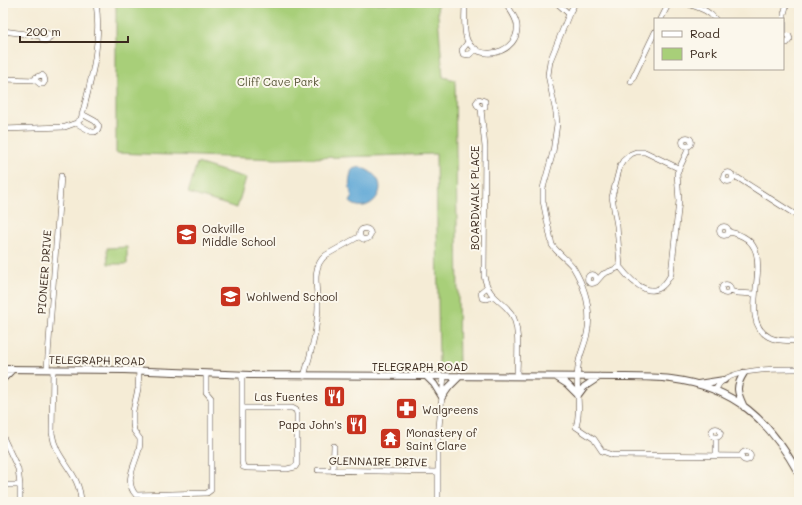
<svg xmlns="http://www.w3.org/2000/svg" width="802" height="505" font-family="Mali,sans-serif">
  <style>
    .green { fill: #a8cf79; stroke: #727c4c }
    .water { fill: #5fa7d6; stroke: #4d687a }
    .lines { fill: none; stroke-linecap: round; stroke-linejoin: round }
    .minor-casing { stroke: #57473a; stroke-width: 6 }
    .major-casing { stroke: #57473a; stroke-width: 8 }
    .minor { stroke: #fff; stroke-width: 5 }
    .major { stroke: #fff; stroke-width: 6 }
    .labels { text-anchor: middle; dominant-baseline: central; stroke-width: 4; stroke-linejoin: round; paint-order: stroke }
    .park-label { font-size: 11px; fill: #565335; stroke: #fbf7ec }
    .street-label { font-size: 11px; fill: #3b2a1e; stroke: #fbf7ec }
    .poi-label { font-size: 11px; fill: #3b2a1e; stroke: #fbf7ec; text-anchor: start }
  </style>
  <rect width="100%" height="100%" fill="#fbf7ec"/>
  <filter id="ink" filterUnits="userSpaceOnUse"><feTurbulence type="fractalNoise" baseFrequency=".025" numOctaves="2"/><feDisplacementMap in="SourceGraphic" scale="8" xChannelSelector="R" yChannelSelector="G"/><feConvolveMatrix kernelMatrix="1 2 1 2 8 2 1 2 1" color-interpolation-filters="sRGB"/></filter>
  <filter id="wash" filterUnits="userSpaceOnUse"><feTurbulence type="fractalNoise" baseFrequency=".012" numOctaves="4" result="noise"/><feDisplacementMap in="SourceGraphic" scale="16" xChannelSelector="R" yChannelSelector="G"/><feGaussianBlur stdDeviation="0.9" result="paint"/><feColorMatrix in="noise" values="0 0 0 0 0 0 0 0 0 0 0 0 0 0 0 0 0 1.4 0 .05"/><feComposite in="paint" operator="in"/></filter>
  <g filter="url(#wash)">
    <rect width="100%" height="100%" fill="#f5ecd6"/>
    <path class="green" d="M 116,3 L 437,3 L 443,77 L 455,80 L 459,369 L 439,369 L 436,154 L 277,159 L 116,153 Z
      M 197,163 L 246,178 L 237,208 L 188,193 Z
      M 127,247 L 127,264 L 108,264 L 107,248 Z"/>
    <path class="water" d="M 360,167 C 401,181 369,219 350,202 L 352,198 C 349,186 348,182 352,169 Z"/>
  </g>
  <g filter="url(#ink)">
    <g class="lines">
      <defs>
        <path id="minor" d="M 465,3 C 465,15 463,29 467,40 C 478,64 520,53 517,25 C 516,17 510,10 506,3
          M 557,3 L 569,14
          M 575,3 L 569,14 L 550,61 L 548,75 L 556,113 L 557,124 L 553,152 L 543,188 L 543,201 L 552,245 C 558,254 567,259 573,267 C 585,287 592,311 587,334 C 585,345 579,355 578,367 C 575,387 582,408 576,427 L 594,439 L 602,451 L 613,455 L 742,456
          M 686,3 C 697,8 708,9 715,19
          M 661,19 L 669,3
          M 3,31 L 41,36 C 42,40 43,41 47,41 L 50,37 L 49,34 L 43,32 L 41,36
          M 784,34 L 784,14 L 787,3
          M 468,42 L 462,50 L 463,54 L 469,55 L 476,49
          M 783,43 L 787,43 L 790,39 L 789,36 L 784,34
          M 3,79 L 35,80 L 40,84 L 43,84 L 45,81 L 44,77 L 42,75 L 36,77 L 35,80
          M 631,82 L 655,32
          M 481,109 L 485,107 L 485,101 L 479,99 L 476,103 L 477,105 L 481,109 L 485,147 L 484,276 C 490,300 498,296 511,313 C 521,326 517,360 517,376
          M 76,123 L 92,132 L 95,132 L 98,130 L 99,126 L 95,121 L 82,114
          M 3,129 L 65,127 L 76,123 L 81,119 C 91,81 102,42 96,3
          M682.5 142a4.5 4.5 0 1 1 9 0a4.5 4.5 0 1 1-9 0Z
          M723.5 177a4.5 4.5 0 1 1 9 0a4.5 4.5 0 1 1-9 0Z
          M 732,177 L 738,178 L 799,217
          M719.5 231a4.5 4.5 0 1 1 9 0a4.5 4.5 0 1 1-9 0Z
          M359.5 234a5.5 5.5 0 1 1 11 0a5.5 5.5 0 1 1-11 0Z
          M 729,232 C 789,242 730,316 769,337 C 777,342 790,340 799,341
          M 620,267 C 634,285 656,305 671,274 L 679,201 L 677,173 L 687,152 L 687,147
          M587.5 279a4.5 4.5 0 1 1 9 0a4.5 4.5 0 1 1-9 0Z
          M 596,282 L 603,274 L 620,267 L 617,226 L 612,197 L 620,166 L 623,161 L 631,154 L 636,152 L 645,152 L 678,168
          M721.5 289a4.5 4.5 0 1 1 9 0a4.5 4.5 0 1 1-9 0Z
          M 487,287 L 481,292 L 482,298 L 487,299 L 493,297
          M 730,291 L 737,293 L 755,294
          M 47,369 L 61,176
          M 53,369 L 52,433 C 56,462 80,471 81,502
          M 139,370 L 138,389 L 133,411 L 133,424 L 134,431 L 140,439 C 140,443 140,446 139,449 C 136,464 123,481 136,495 L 207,493 L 211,490 L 211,398 L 206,392 L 206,374
          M 304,376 C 309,359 314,343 316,327 C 317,320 318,312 318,305 C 317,287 311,267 326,255 L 360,236
          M 715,391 C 717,388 718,385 720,383 C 734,368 779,369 799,369
          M 242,408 L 292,408 L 296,410 L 297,414 L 297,464 L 295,467 L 287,469 L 247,468 L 243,467 L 242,462 L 242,375
          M711.5 433a4.5 4.5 0 1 1 9 0a4.5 4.5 0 1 1-9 0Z
          M 3,437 L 18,469 L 20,485 L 20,502
          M741.5 456a4.5 4.5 0 1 1 9 0a4.5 4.5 0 1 1-9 0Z
          M 716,456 L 716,437
          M 318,470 L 438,472
          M 333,471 L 334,446
          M 3,485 L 20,485
          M 438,502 L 438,437 L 444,376"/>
        <path id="major" d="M 3,369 L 124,370 L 250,375 L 625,377 C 640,377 656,377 671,379 C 735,387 769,420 799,474
          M 744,373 C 735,387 737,392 744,407
          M 426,376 L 434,384 L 442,397 L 449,387 L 460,376
          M 556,377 L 567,384 L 578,395 L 584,387 L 599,377
          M 3,379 L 13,369
          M 698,384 L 724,380"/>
      </defs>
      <use href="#minor" class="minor-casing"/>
      <use href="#major" class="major-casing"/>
      <use href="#minor" class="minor"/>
      <use href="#major" class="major"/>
    </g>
  </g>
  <defs>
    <symbol id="school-square" viewBox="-11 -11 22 22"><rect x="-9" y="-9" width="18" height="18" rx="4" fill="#c8321e" stroke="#fbf7ec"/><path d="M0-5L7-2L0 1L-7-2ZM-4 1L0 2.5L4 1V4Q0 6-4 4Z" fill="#fff"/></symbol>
    <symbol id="restaurant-square" viewBox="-11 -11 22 22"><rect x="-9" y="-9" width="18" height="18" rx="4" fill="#c8321e" stroke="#fbf7ec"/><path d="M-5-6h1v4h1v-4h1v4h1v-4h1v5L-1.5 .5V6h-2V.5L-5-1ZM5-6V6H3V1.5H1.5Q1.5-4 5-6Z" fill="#fff"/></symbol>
    <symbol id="pharmacy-square" viewBox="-11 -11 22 22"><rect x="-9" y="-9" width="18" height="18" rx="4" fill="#c8321e" stroke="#fbf7ec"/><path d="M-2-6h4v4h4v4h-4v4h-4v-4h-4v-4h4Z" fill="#fff"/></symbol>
    <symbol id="temple-square" viewBox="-11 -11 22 22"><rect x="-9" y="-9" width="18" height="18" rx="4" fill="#c8321e" stroke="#fbf7ec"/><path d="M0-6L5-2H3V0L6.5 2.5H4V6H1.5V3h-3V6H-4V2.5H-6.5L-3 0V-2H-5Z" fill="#fff"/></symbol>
  </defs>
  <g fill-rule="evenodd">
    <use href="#school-square" x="174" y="222" width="25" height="25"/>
    <use href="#school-square" x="218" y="284" width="25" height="25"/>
    <use href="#restaurant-square" x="322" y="384" width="25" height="25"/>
    <use href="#pharmacy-square" x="394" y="396" width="25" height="25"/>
    <use href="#restaurant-square" x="344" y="412" width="25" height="25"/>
    <use href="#temple-square" x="378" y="426" width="25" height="25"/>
  </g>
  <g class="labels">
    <g class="park-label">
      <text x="278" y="81">Cliff Cave Park</text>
    </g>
    <g class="street-label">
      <text transform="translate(474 198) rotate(-90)">BOARDWALK PLACE</text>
      <text transform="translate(44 272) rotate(-86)">PIONEER DRIVE</text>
      <text transform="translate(97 360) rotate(1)">TELEGRAPH ROAD</text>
      <text x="420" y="366">TELEGRAPH ROAD</text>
      <text transform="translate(378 461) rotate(1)">GLENNAIRE DRIVE</text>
    </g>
    <g class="poi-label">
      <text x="202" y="228">Oakville<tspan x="202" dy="13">Middle School</tspan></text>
      <text x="246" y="296">Wohlwend School</text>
      <text x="318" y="396" text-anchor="end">Las Fuentes</text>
      <text x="422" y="409">Walgreens</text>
      <text x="342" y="424" text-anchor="end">Papa John's</text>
      <text x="406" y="432">Monastery of<tspan x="406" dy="13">Saint Clare</tspan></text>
    </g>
  </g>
  <rect width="802" height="505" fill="none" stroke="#fbf7ec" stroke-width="16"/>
  <rect x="654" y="18" width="130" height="52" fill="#fbf7ec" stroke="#aea59a"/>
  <rect x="662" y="31" width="20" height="6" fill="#ffffff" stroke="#aea59a"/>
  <text x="690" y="38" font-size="12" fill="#3b2a1e">Road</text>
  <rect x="662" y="48" width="20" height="12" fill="#a8cf79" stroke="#aea59a"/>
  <text x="690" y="58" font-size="12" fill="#3b2a1e">Park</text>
  <path d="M20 36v6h108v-6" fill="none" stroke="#3b2a1e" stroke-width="2"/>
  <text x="26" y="36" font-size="12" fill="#3b2a1e" stroke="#fbf7ec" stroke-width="3" paint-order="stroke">200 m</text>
</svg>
